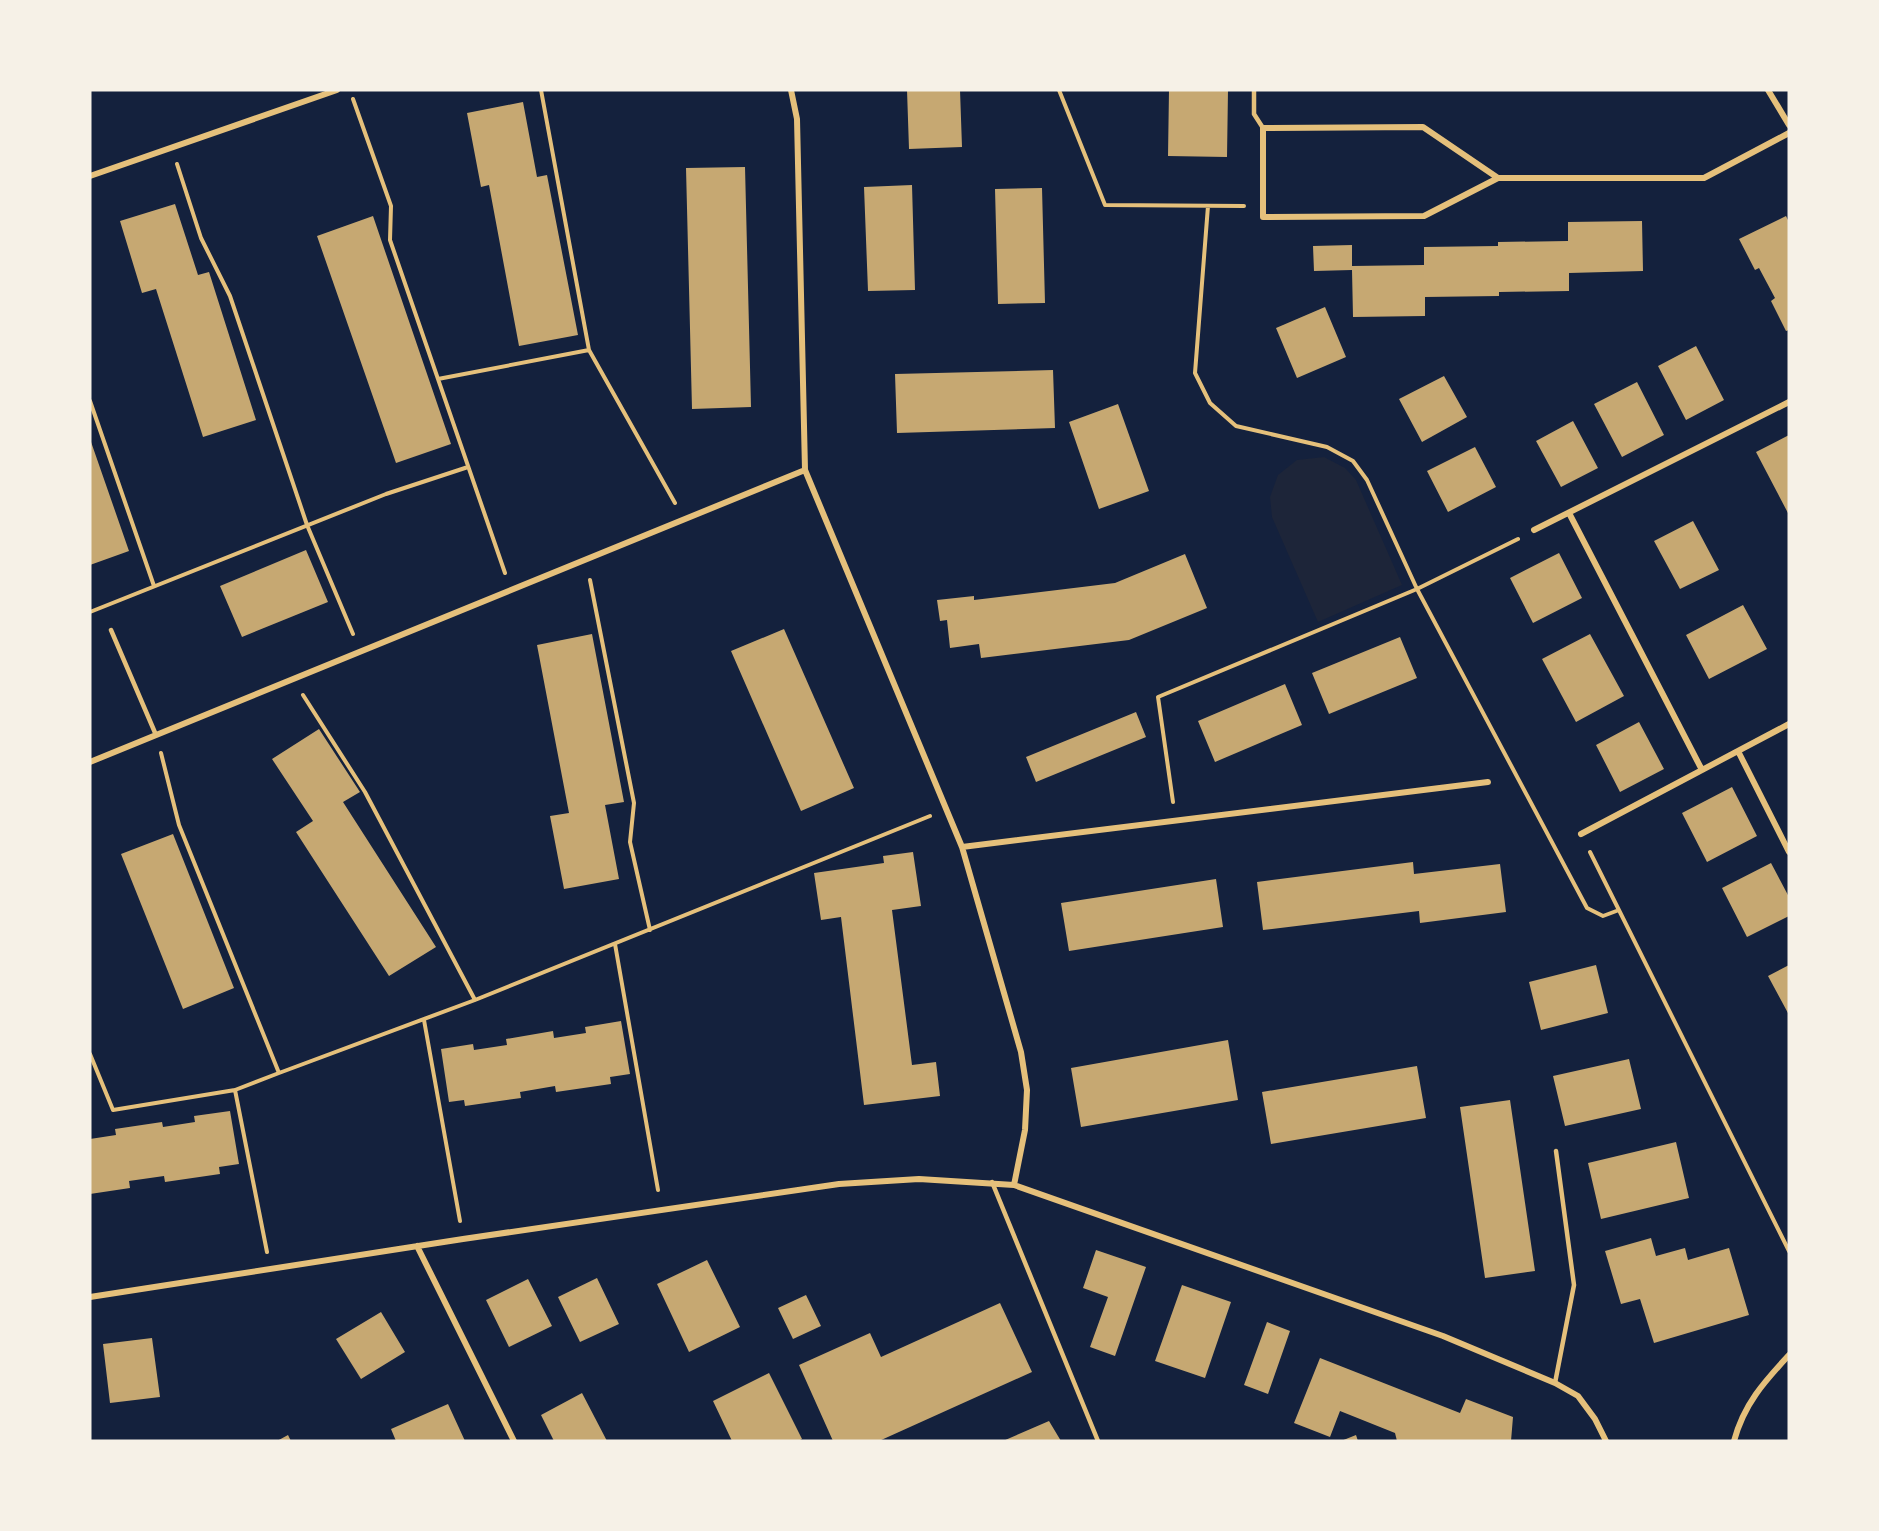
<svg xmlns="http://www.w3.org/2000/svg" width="1879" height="1531" font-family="Helvetica,sans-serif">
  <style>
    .green { fill: #1d2539 }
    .building { fill: #c6a872 }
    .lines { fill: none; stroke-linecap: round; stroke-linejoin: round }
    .path { stroke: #e5c07b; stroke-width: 4 }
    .service { stroke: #e5c07b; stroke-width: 4.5 }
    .minor { stroke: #e5c07b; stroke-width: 6 }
  </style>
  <rect width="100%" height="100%" fill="#14213d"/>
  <path class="green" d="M 1324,457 L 1345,468 L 1356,480 L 1402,585 L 1318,622 L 1272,517 L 1270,497 L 1278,475 L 1297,460 Z"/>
  <path class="building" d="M 907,90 L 960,90 L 962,147 L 909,149 Z
    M 1169,90 L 1228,90 L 1227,157 L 1168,156 Z
    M 523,102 L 537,177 L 547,175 L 578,335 L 519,346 L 489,185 L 481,187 L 467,113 Z
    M 745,167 L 751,407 L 692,409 L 686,168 Z
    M 912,185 L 915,290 L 868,291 L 864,187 Z
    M 1042,188 L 1045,303 L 998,304 L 995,189 Z
    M 175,204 L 198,275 L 209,272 L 256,420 L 203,437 L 156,289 L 142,293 L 120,221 Z
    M 373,216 L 451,444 L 396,463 L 317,236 Z
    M 1786,216 L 1789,222 L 1789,330 L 1786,331 L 1771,301 L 1775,298 L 1759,268 L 1755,270 L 1739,239 Z
    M 1642,221 L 1643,271 L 1569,273 L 1569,291 L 1499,292 L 1499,296 L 1425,297 L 1425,316 L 1353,317 L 1352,270 L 1314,271 L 1313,246 L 1352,245 L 1352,266 L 1424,265 L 1424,247 L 1498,246 L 1498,242 L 1568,241 L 1568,222 Z
    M 1325,307 L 1346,357 L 1297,378 L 1276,328 Z
    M 1696,346 L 1724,400 L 1686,420 L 1658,366 Z
    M 1053,370 L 1055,428 L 897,433 L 895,374 Z
    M 1444,376 L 1467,417 L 1422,442 L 1399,399 Z
    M 1637,382 L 1664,435 L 1622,457 L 1594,404 Z
    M 1118,404 L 1149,491 L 1099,509 L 1069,422 Z
    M 1573,421 L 1598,468 L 1561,487 L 1536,441 Z
    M 1789,435 L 1789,515 L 1756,452 Z
    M 90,439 L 129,551 L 90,565 Z
    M 1475,447 L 1496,487 L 1448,512 L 1427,471 Z
    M 1693,521 L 1719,570 L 1680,589 L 1654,541 Z
    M 306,550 L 328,602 L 242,637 L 220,586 Z
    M 1559,553 L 1582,598 L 1533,623 L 1510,578 Z
    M 1185,554 L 1207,608 L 1129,640 L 981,658 L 979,644 L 950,648 L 947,620 L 940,621 L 937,600 L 974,596 L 974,600 L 1115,583 Z
    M 1743,605 L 1767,649 L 1709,679 L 1686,635 Z
    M 784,629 L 854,788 L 801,811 L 731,651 Z
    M 592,634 L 624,802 L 605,805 L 619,879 L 564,889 L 550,816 L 569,813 L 537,645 Z
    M 1590,634 L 1624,696 L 1576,722 L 1542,659 Z
    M 1400,637 L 1417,678 L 1329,714 L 1312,673 Z
    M 1285,684 L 1302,725 L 1215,762 L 1198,721 Z
    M 1136,712 L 1146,737 L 1036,782 L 1026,757 Z
    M 1639,722 L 1664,769 L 1620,792 L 1596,745 Z
    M 319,729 L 360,792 L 343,802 L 436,947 L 389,976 L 296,832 L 313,821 L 272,759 Z
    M 1732,787 L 1757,836 L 1707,862 L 1682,813 Z
    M 173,834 L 234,988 L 183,1009 L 121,854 Z
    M 913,852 L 921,906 L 892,910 L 912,1065 L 936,1062 L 940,1096 L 864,1105 L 841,917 L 821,920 L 814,873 L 884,863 L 883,856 Z
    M 1413,862 L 1414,874 L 1500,864 L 1506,912 L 1420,923 L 1419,911 L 1263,930 L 1257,882 Z
    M 1771,863 L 1789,897 L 1789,916 L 1747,937 L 1722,888 Z
    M 1216,879 L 1223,927 L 1069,951 L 1061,903 Z
    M 1596,965 L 1608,1013 L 1541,1030 L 1529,982 Z
    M 1789,965 L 1789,1015 L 1768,976 Z
    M 621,1021 L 630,1074 L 610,1077 L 611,1084 L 556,1092 L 555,1086 L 520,1092 L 521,1098 L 465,1106 L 464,1100 L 449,1102 L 441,1049 L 473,1044 L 474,1050 L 507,1045 L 506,1039 L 553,1031 L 554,1038 L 586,1033 L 585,1027 Z
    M 1228,1040 L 1238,1100 L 1081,1127 L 1071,1068 Z
    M 1629,1059 L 1641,1109 L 1565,1126 L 1553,1076 Z
    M 1417,1066 L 1426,1118 L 1271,1144 L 1262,1092 Z
    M 1510,1100 L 1535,1271 L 1485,1278 L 1460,1107 Z
    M 230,1111 L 239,1164 L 219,1167 L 220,1174 L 165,1182 L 164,1176 L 129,1181 L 130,1188 L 90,1194 L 90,1139 L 116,1135 L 115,1129 L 162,1122 L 163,1127 L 195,1122 L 194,1116 Z
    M 1676,1142 L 1689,1198 L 1601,1219 L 1588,1163 Z
    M 1651,1238 L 1656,1256 L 1685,1248 L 1688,1260 L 1729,1248 L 1749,1315 L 1654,1343 L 1640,1299 L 1621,1304 L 1605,1251 Z
    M 1096,1250 L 1146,1267 L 1115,1356 L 1090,1347 L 1108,1297 L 1083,1288 Z
    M 707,1260 L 740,1327 L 689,1352 L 657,1284 Z
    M 597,1278 L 619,1324 L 580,1342 L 558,1297 Z
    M 528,1279 L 552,1326 L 509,1347 L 486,1300 Z
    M 1182,1285 L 1231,1302 L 1205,1378 L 1155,1361 Z
    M 806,1295 L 821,1326 L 793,1339 L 778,1308 Z
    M 1000,1303 L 1032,1372 L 879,1441 L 833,1441 L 799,1365 L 870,1333 L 881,1357 Z
    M 381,1312 L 405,1352 L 361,1379 L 336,1339 Z
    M 1267,1322 L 1290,1331 L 1268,1394 L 1244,1385 Z
    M 152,1338 L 160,1397 L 110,1403 L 103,1344 Z
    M 1320,1358 L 1460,1413 L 1466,1399 L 1513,1417 L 1511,1441 L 1397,1441 L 1395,1433 L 1340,1411 L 1330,1437 L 1294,1423 Z
    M 769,1373 L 802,1439 L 798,1441 L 732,1441 L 713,1401 Z
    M 582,1393 L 607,1441 L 554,1441 L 541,1415 Z
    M 448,1404 L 465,1441 L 396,1441 L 391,1429 Z
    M 1049,1421 L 1061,1441 L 1003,1441 Z
    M 288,1435 L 291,1441 L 277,1441 Z
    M 1356,1435 L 1358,1441 L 1341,1441 Z"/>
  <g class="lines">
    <path class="path" d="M 541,90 L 589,350
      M 1059,90 L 1105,205 L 1244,206
      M 353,99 L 391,206 L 390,240 L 505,573
      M 177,164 L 201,238 L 230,296 L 307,525 L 353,634
      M 1208,206 L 1195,373 L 1210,403 L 1236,426 L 1327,447 L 1353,461 L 1367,480 L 1417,589 L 1587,908 L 1603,916 L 1619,910
      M 438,379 L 589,350 L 675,503
      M 90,401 L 154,586
      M 590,580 L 634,803 L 630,842 L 650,930
      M 90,612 L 386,494 L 468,467
      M 303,695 L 365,792 L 475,1000 L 930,816
      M 161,753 L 179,825 L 279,1073 L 475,1000
      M 1173,802 L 1158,697 L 1417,589 L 1518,539
      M 1590,852 L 1789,1251
      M 615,944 L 658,1190
      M 424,1020 L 460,1221
      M 90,1054 L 113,1110 L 235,1090 L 279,1073
      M 235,1090 L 267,1252"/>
    <path class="service" d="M 1254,90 L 1254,114 L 1263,128
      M 111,630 L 156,735
      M 992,1182 L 1098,1441
      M 1555,1383 L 1574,1285 L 1556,1151"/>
    <path class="minor" d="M 791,90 L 797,119 L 805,470 L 962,847 L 1021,1052 L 1027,1090 L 1025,1130 L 1014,1185
      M 1768,90 L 1789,125
      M 90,176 L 337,90
      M 1498,178 L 1423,127 L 1263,128 L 1263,217 L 1424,216 L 1498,178 L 1704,178 L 1789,133
      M 1569,513 L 1702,770
      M 1534,530 L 1789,402
      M 1738,751 L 1789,852
      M 90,762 L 805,470
      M 1581,834 L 1789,724
      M 962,847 L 1488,782
      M 417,1246 L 514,1441
      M 90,1297 L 463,1239 L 839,1184 L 919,1179 L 1014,1185 L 1443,1336 L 1555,1383 L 1578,1396 L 1595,1419 L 1606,1441
      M 1734,1441 C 1744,1404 1764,1382 1789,1355"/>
  </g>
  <rect width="1879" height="1531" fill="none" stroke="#f6f1e7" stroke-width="183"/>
</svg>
